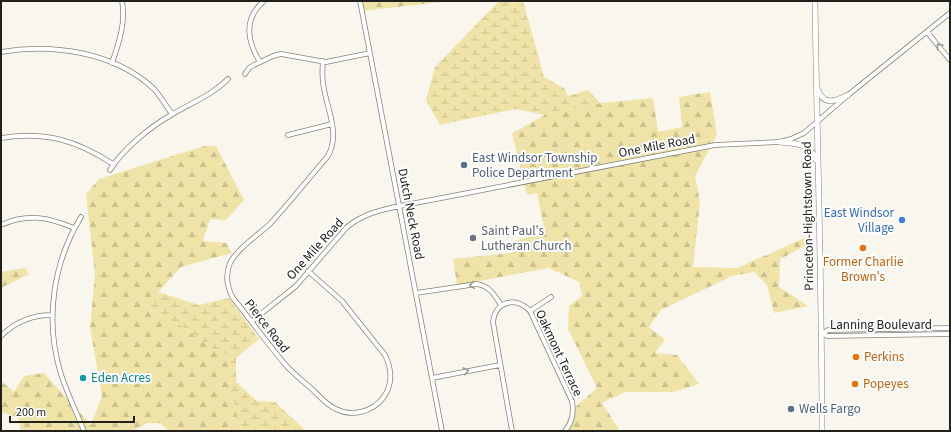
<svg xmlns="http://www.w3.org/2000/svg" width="951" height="432" font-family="'Source Sans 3',sans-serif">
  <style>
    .forest { fill: url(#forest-firs) }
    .wetland { fill: url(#wetland-marsh) }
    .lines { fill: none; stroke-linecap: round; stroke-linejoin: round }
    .minor-casing { stroke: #848379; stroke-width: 5.5 }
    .major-casing { stroke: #848379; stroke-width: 6 }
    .minor { stroke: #fff; stroke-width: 4 }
    .major { stroke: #fff; stroke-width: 5 }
    .oneway { stroke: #9b9b99 }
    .service-dot { fill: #5c6f8a; stroke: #fff; stroke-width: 1.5 }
    .shop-dot { fill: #3f7fe0; stroke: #fff; stroke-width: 1.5 }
    .worship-dot { fill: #6b7280; stroke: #fff; stroke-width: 1.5 }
    .food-dot { fill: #e8710a; stroke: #fff; stroke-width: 1.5 }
    .culture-dot { fill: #0f9aa8; stroke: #fff; stroke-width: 1.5 }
    .labels { text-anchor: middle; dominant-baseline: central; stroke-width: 4; stroke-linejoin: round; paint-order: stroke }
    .street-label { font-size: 13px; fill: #21201d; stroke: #fff }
    .service-label { font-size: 13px; fill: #4e5e75; stroke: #fff; text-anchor: start }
    .shop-label { font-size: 13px; fill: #366cbe; stroke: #fff; text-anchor: end }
    .worship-label { font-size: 13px; fill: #5b616d; stroke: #fff; text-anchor: start }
    .food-label { font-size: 13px; fill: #c56008; stroke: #fff; text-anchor: start }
    .culture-label { font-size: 13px; fill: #0d838f; stroke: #fff; text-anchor: start }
  </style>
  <defs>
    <pattern id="forest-firs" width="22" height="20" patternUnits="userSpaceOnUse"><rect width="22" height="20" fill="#efe3a7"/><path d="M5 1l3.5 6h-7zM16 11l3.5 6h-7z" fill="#cdc28f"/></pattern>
    <pattern id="wetland-marsh" width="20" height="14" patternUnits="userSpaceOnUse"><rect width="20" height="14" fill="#efe3a7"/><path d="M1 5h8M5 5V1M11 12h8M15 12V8" fill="none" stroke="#cdc28f"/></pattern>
  </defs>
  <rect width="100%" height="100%" fill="#f9f7ed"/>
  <path class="forest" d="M 359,1 L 450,1 L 361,11 Z
    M 710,92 L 717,135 L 695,176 L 700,202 L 693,267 L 737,268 L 807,237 L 807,245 L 780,259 L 779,287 L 808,306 L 774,313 L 767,285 L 754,272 L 732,276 L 661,310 L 649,327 L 665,340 L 655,353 L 677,355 L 699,384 L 673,392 L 625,392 L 602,403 L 620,431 L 562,431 L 573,409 L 597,388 L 568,329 L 569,306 L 582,296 L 579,282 L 549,268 L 457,285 L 453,259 L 512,253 L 510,242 L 545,233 L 537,193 L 527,195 L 512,133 L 545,115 L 600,103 L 653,98 L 658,132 L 682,127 L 679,97 Z
    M 204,146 L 216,146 L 244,200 L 226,220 L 210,219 L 203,241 L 226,243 L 232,253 L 181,267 L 158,292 L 141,305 L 183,327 L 213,349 L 231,356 L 230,381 L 240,431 L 169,431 L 160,423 L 147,423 L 133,431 L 21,431 L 18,418 L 1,412 L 1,381 L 14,392 L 24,376 L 44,373 L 91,425 L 102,396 L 90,327 L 95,274 L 86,194 L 99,179 Z
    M 25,268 L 29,274 L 1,288 L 1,272 Z"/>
  <path class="wetland" d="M 499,1 L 511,1 L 513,3 L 523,1 L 544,77 L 564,88 L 568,96 L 588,90 L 600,103 L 545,115 L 515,109 L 440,125 L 426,100 L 435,67 Z
    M 158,292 L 199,305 L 229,298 L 259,339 L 236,358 L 236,382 L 257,401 L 275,402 L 306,431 L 240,431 L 230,381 L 231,356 L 213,349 L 183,327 L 141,305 Z"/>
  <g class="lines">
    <defs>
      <path id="minor" d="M 360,1 L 442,431
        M 927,32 L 950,60
        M 1,52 C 52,43 115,52 154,89 C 161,97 166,106 172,114
        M 260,62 C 247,41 243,19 264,1
        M 112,63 C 119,43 126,22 122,1
        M 245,74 L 249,68 L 254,65 L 273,56 L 281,54 L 326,62 L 370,53
        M 288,135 L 332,124
        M 1,138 C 45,131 76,140 113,164
        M 110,170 C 123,149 150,127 171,115 C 191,103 211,96 228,79
        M 81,217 C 53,263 45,319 60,371 C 66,391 76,411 84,431
        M 1,225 C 27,213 48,217 74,228
        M 308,271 L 342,301 L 385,355 C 392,369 393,385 383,398 C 372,412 352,417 336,409 C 327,405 320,397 313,390 C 303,381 292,373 284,363 C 266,342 250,319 233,298 C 227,287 225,275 230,263 C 237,249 258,235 270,224 C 290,202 309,178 328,156 C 340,134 328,111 324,89 C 322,80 322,71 323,61
        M 416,293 L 477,284 C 490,286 495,296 501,305
        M 530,311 L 551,297
        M 252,321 L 296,286 L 347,227 C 363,214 380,210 400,206 L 715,145 L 779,142 L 791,139 L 804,133 L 848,95 L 950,13
        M 821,334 L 828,330 L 950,328
        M 821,334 L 828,336 L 950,334
        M 1,336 C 15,322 32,315 52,315
        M 432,378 L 500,365
        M 512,431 L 493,322 C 495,301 516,296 530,311 L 572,401 C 574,412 573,422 565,431"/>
      <path id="major" d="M 815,1 C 817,144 822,288 822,431
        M 817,88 C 824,107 835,101 848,95
        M 779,142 C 794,143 810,143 816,160"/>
    </defs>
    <use href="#minor" class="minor-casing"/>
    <use href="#major" class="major-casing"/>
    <use href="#minor" class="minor"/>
    <use href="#major" class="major"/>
  </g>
  <defs><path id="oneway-chevron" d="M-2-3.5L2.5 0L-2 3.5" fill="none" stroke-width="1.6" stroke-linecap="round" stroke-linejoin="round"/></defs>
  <g class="oneway">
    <use href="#oneway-chevron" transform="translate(939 46) rotate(-129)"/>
    <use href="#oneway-chevron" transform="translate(472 285) rotate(174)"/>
    <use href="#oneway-chevron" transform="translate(466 371) rotate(-11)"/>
  </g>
  <g class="service-dot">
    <circle cx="464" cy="165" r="4"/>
    <circle cx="791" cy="409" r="4"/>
  </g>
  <circle class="shop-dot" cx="902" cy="220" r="4"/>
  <circle class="worship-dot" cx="473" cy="238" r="4"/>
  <g class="food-dot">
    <circle cx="863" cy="248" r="4"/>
    <circle cx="856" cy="357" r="4"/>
    <circle cx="855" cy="384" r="4"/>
  </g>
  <circle class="culture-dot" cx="83" cy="378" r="4"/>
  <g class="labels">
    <g class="street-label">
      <text transform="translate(657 146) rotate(-11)">One Mile Road</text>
      <text transform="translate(411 214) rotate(79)">Dutch Neck Road</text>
      <text transform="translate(808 216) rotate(-91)">Princeton-Hightstown Road</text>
      <text transform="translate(315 249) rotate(-48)">One Mile Road</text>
      <text x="881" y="325">Lanning Boulevard</text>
      <text transform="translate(267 326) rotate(52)">Pierce Road</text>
      <text transform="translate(559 353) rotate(65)">Oakmont Terrace</text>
    </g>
    <g class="service-label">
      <text x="472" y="158">East Windsor Township<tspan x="472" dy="15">Police Department</tspan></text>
      <text x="799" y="409">Wells Fargo</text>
    </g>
    <g class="shop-label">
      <text x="894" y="213">East Windsor<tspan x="894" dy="15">Village</tspan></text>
    </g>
    <g class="worship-label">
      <text x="481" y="231">Saint Paul's<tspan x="481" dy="15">Lutheran Church</tspan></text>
    </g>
    <g class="food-label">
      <text x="863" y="262" text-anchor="middle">Former Charlie<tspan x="863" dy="15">Brown's</tspan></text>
      <text x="864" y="357">Perkins</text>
      <text x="863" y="384">Popeyes</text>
    </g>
    <g class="culture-label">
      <text x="91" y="378">Eden Acres</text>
    </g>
  </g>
  <rect width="951" height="432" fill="none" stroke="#21201d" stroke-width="4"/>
  <path d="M10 416v6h124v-6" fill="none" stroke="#21201d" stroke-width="2"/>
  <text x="16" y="416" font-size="12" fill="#21201d" stroke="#ffffff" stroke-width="3" paint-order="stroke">200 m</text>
</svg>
